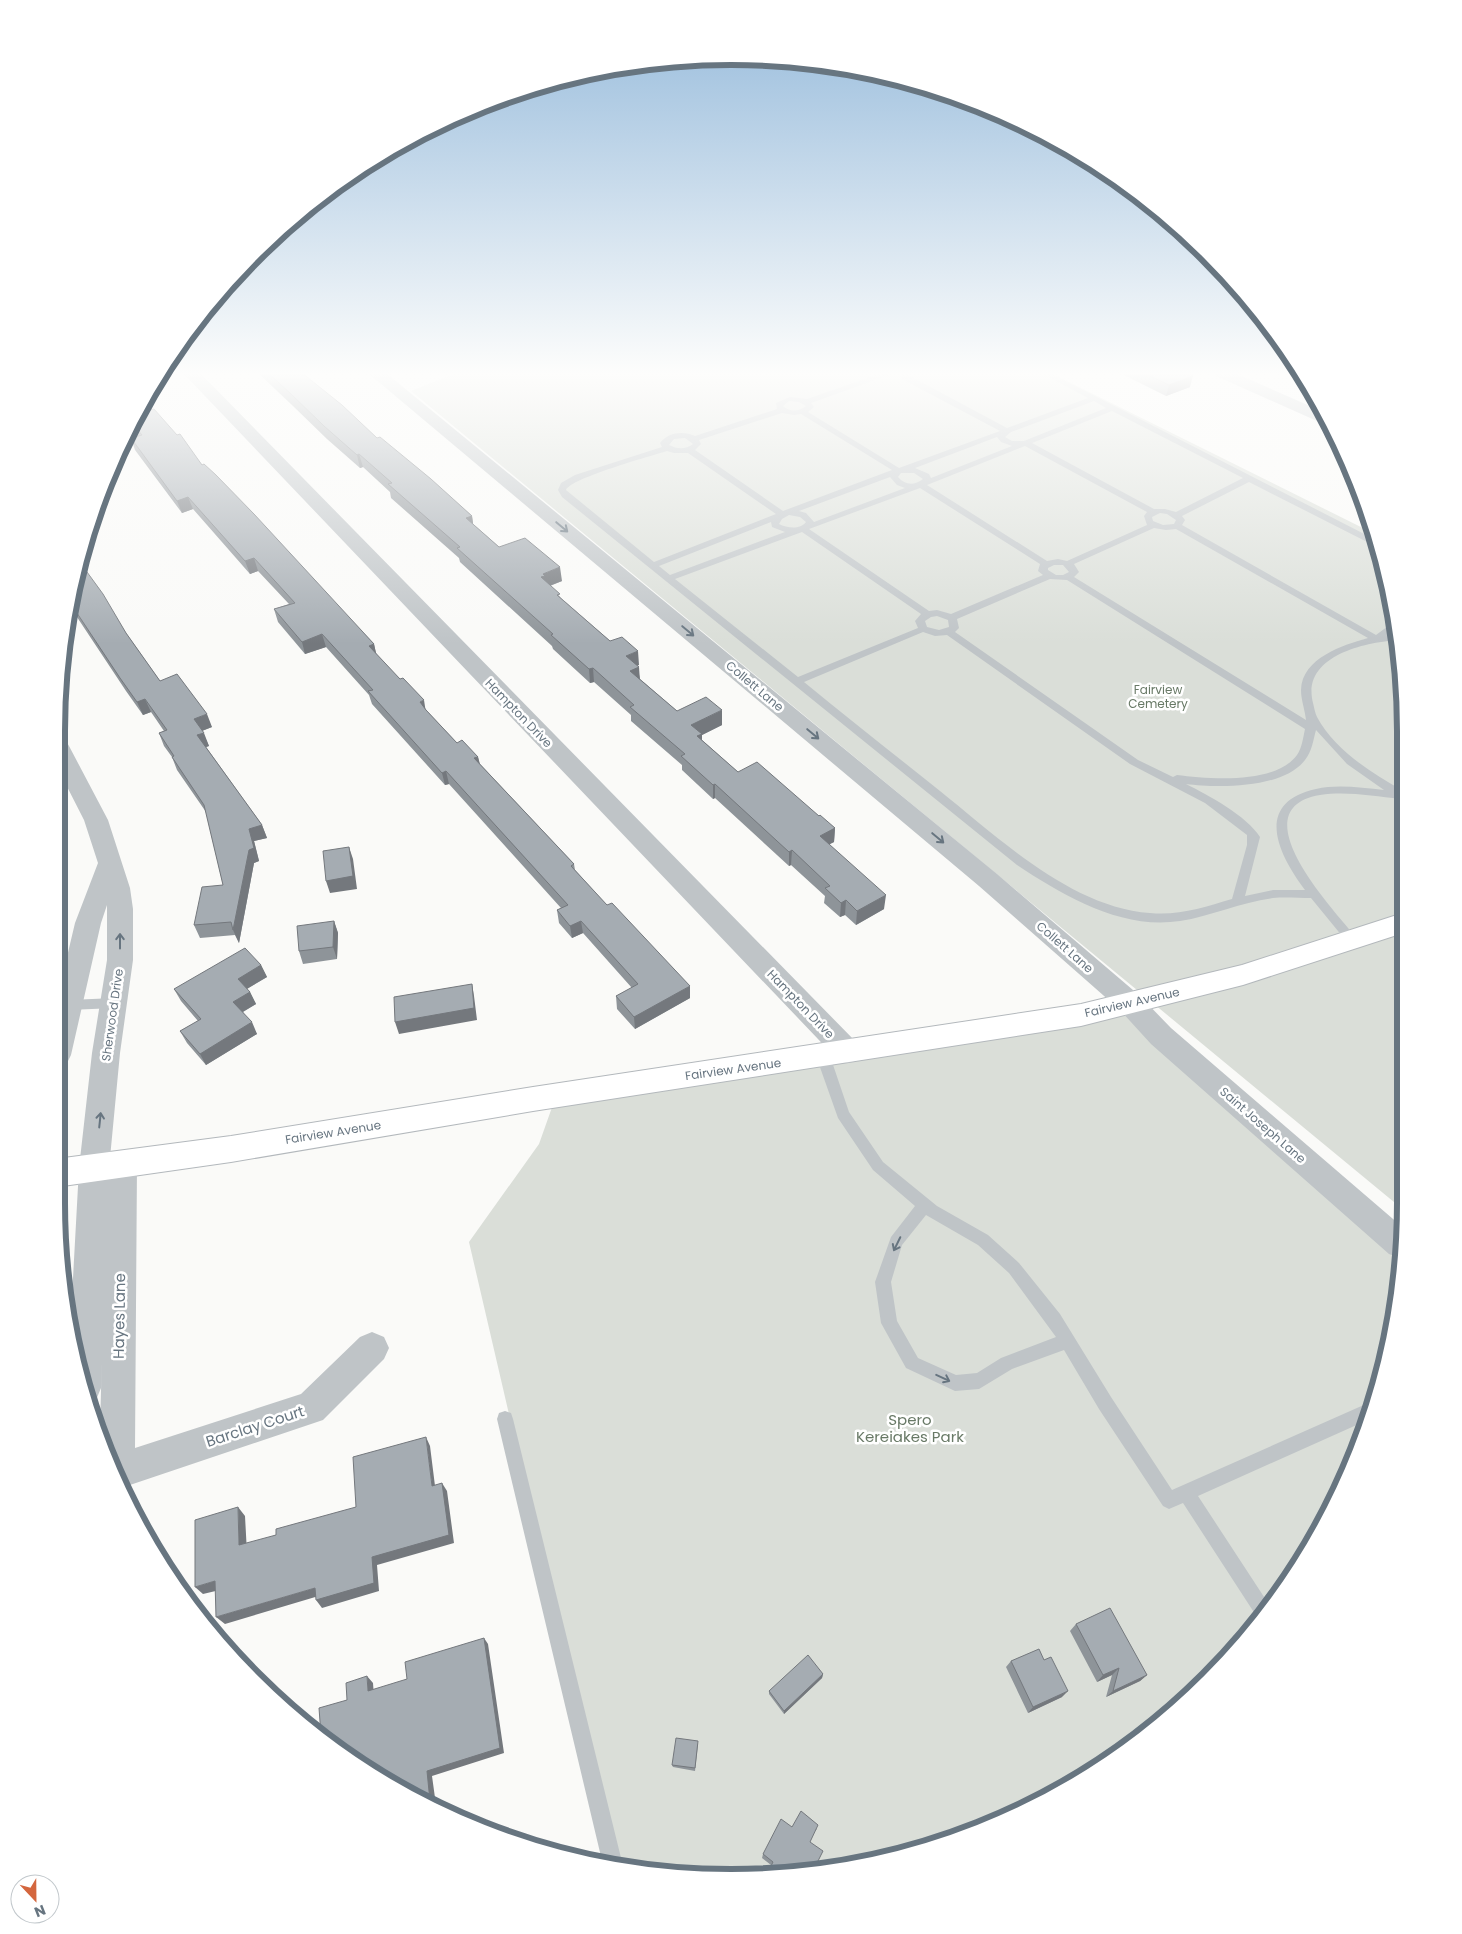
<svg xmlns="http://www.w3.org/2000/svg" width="1462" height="1934" font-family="Poppins,sans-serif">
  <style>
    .green { fill: #daded8 }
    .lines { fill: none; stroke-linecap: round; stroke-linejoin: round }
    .primary-casing { stroke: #b3b8bc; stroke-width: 2 }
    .lane { fill: #bfc4c7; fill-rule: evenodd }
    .street { fill: #bfc4c7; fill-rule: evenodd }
    .primary { fill: #fff; fill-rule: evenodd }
    .wall { fill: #8e9499 }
    .shaded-wall { fill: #74787d }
    .building { fill: #a5acb2; stroke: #74787d }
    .oneway { stroke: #677580 }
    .labels { text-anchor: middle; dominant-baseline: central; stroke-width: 5; stroke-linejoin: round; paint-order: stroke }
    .street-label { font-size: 12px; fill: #677580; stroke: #fff }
    .park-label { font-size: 12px; fill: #687966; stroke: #fff }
    .near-street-label { font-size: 15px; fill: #677580; stroke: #fff }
    .near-park-label { font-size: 15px; fill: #687966; stroke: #fff }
    .rim { fill: none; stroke: #677580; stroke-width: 6 }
  </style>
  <rect width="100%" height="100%" fill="#fafaf8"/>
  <path class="green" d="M 456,373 L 1051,373 L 1375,534 L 1400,643 L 1400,1207 L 411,391 Z
    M 1130,1003 L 1400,1239 L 1400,1291 L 1370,1420 L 1315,1541 L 1208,1680 L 1106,1764 L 948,1842 L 775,1876 L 614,1866 L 469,1242 L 539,1144 L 556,1096 Z"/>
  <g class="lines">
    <defs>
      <path id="primary" d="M 1400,914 L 1400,934 L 1243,985 L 1081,1026 L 533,1111 L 231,1162 L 56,1187 L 56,1159 L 231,1136 L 533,1087 L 1081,1004 L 1242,965 Z"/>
    </defs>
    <use href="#primary" class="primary-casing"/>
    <path class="lane" d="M 882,373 L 889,375 L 811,403 L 814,407 L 808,412 L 899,468 L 1000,431 L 902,379 L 902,375 L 908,375 L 1007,428 L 1088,398 L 1041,373 L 1050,373 L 1376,540 L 1377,547 L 1249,482 L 1182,516 L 1185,520 L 1182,525 L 1376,635 L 1395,621 L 1397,628 L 1388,635 L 1398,634 L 1399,640 C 1365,642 1301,656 1313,703 C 1314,707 1315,713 1317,717 C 1334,749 1370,772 1400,789 L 1400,799 C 1374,796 1346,791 1320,795 C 1238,809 1333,909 1355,936 L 1357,939 L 1355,942 L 1347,942 L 1311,898 C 1299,898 1285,897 1273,898 C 1241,902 1211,916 1180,921 C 1121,930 1064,896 1017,865 L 562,497 L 558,490 L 561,483 L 575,475 L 662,447 L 660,443 C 669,432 683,431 695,436 L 777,409 L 776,403 L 790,397 L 807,399 ZM 789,401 L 799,402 L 806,406 C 798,412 790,412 783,406 ZM 1094,401 L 1106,408 L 1024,441 L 1012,441 L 1005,437 L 1011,432 ZM 1112,411 L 1243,478 L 1176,512 L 1165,509 L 1154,509 L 1032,443 ZM 782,413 L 794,415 L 801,414 L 892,470 L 783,511 L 695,450 L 701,444 L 699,440 ZM 997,437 L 1001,442 L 1012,446 L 931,478 L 929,474 L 915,468 ZM 685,438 L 693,444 C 685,450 677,449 669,445 L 674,439 ZM 1025,446 L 1147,512 L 1144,516 L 1147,525 L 1067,561 L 1058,559 L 1047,561 L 927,485 ZM 667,451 L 674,453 L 688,453 L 776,514 L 654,562 L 566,490 C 571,478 651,456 667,451 ZM 901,473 L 914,473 L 923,479 C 914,486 905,485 898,477 ZM 890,477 L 897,485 L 905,488 L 814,522 L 806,513 L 799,511 ZM 920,488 L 1040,564 L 1038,571 L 1043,575 L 951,614 L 937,610 L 929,611 L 809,529 ZM 1160,513 L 1167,514 L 1176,520 L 1174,524 L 1163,525 L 1153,521 L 1152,517 ZM 789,515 L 800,517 L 806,522 C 800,530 787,528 779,524 L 782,519 ZM 771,522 L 772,527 L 785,532 L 670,575 L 659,566 ZM 1154,528 L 1166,530 L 1176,529 L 1368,638 C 1343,645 1302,658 1301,690 C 1301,700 1305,710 1306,720 L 1074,577 L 1079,572 L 1074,564 ZM 802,532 L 921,614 L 915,621 L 918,628 L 798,677 L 675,579 ZM 1054,565 L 1063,565 L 1069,572 L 1063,575 L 1056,575 L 1048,570 L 1048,568 ZM 1050,579 L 1067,580 L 1305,729 C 1303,738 1302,748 1297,755 C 1275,785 1209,779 1177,775 L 1173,777 L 1138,760 L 955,632 L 959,628 L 957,619 ZM 937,616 L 948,620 L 949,627 L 939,630 L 927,627 L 925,621 L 931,617 ZM 923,632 L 935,636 L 947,635 L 1130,764 L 1205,803 L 1247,835 L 1247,845 L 1232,899 C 1205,907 1178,916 1150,913 C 1071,907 1000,839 940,791 C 895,755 849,719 804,682 ZM 1316,730 L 1347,764 L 1384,790 C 1362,788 1338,784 1316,789 C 1253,803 1278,854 1305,890 L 1273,890 L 1245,896 L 1260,837 C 1247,816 1208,795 1186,784 C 1218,788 1283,789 1305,760 C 1312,751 1313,741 1316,730 Z
      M 115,998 L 120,999 L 121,1003 L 120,1007 L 115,1008 L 69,1010 L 64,1009 L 63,1005 L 64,1001 L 69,1000 Z
      M 823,1051 L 828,1052 L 830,1056 L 849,1112 L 883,1162 L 937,1206 L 988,1235 L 1019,1263 L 1060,1314 L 1111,1397 L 1172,1490 L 1366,1404 L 1374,1403 L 1370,1419 L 1198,1496 L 1268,1603 L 1257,1617 L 1183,1503 L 1169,1509 L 1163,1506 L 1099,1409 L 1064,1350 L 1012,1369 L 979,1389 L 955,1391 L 906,1368 L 881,1323 L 875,1282 L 891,1237 L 915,1206 L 873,1170 L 838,1118 L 816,1056 L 818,1052 ZM 926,1215 L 978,1245 L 1009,1273 L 1056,1337 L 1001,1358 L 977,1373 L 956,1375 L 918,1358 L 897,1321 L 891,1282 L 902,1245 Z
      M 505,1411 L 511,1413 L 513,1419 L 623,1866 L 603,1865 L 497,1419 L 499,1413 Z"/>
    <path class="street" d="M 183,373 L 200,373 L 858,1044 L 862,1052 L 858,1060 L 848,1063 L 838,1060 Z
      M 368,373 L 386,373 L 997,874 L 1140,996 L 1171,1028 L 1400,1225 L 1400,1258 L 1389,1254 L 1151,1044 L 1120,1010 L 979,886 Z
      M 1213,373 L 1235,373 L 1319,410 L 1325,422 L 1317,421 L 1216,376 Z
      M 58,739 L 66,741 L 69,746 L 108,820 L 130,888 L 133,909 L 133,960 L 120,1053 L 110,1158 L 111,1155 L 122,1151 L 133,1155 L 137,1164 L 135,1448 L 301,1394 L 360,1337 L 372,1332 L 384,1337 L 389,1348 L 384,1359 L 323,1420 L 124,1487 L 100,1429 L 102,1352 L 101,1388 L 96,1400 L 89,1402 L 79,1378 L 71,1315 L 79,1168 L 92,1053 L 107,960 L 107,905 L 101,923 L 71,1055 L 67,1063 L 57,1066 L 57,999 L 75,923 L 98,863 L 84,820 L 57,767 Z"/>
    <use href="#primary" class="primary"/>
  </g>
  <path class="wall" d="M 258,373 L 302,373 L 377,438 L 472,516 L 473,524 L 499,547 L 562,581 L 550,586 L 561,598 L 610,641 L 639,665 L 637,665 L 640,679 L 677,711 L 722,725 L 702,735 L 702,740 L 738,772 L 819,816 L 835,828 L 834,842 L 829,844 L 884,909 L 856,925 L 845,915 L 840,917 L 824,903 L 825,896 L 791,865 L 789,866 L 715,798 L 713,799 L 682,770 L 682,765 L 631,721 L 631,715 L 594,682 L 590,683 L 553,649 L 552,646 L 460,562 L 459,558 L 391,498 L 390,492 L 363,467 L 360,468 L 327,439 L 293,406 Z
    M 1120,373 L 1187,373 L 1190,387 L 1166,396 Z
    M 144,404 L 374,644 L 376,654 L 426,710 L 457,743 L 478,757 L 480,764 L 574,864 L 575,870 L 690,998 L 635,1029 L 617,1009 L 616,996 L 632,988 L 583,933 L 572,938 L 559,923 L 557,910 L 561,908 L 449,784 L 445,785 L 372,704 L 369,695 L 326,647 L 305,654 L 278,622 L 274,609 L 289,604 L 258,571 L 250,574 L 193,509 L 182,513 L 135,450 L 131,438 L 138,436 L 130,427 Z
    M 79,561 L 126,633 L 160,681 L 212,727 L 202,731 L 209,746 L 206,747 L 262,825 L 267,838 L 254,841 L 259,861 L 254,863 L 239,943 L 235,935 L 200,938 L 194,925 L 223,885 L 206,812 L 177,770 L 172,757 L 164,746 L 159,733 L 164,731 L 151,712 L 143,715 L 126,691 L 71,608 Z
    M 334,921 L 338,933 L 337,959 L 303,964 L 299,951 Z
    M 261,965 L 267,977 L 247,989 L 250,992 L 256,1004 L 243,1012 L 257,1034 L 206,1065 L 187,1043 L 180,1031 L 198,1021 L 181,1001 L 174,989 Z
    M 1076,1624 L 1147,1675 L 1140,1681 L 1106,1697 L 1112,1675 L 1097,1682 L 1070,1631 Z
    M 1011,1661 L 1062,1697 L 1028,1713 L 1006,1667 Z
    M 823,1674 L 822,1678 L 784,1714 L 769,1694 L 769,1691 Z
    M 698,1744 L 695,1771 L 673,1767 L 672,1765 Z
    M 792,1827 L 817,1829 L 771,1865 L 762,1858 L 763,1854 Z"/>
  <path class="shaded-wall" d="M 1193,376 L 1190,387 L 1166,396 L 1169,385 Z
    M 359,454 L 363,467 L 360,468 L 357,455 Z
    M 188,497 L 193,509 L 182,513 L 177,501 Z
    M 472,516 L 474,530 L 466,518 Z
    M 254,558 L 258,571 L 250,574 L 245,561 Z
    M 560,567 L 562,581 L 546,587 L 541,577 L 543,574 Z
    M 322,634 L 326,647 L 305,654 L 302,642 Z
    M 374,644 L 377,657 L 369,646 Z
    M 638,651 L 639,665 L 627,670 L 626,656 Z
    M 639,667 L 640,681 L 630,671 Z
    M 593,668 L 594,682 L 590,683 L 589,669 Z
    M 145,699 L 151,712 L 143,715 L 137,702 Z
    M 424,700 L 426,713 L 420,702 Z
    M 722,710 L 722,725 L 702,735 L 702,748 L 691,725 Z
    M 207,714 L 212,727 L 199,732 L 194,719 Z
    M 204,733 L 209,746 L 203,748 L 197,735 Z
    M 478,757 L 481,770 L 474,758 Z
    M 446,771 L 449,784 L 445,785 L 442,773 Z
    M 715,784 L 715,798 L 713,799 L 713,785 Z
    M 262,825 L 267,838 L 254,841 L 259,861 L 254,863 L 239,943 L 233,930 L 249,850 L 249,829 Z
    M 835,828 L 834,842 L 819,850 L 820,836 Z
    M 349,847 L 353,859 L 357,889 L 330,893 L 326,881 Z
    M 792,850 L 791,865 L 789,866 L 789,852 Z
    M 886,895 L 884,909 L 856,925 L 857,911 Z
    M 846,900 L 845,915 L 840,917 L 841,903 Z
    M 334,921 L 338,933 L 337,959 L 333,947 Z
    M 581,921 L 583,933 L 572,938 L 570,926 Z
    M 261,965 L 267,977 L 243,991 L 238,979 Z
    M 472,984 L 474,996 L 477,1020 L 399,1034 L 395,1022 Z
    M 690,986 L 690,998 L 635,1029 L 634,1017 Z
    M 250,992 L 256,1004 L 239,1014 L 233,1002 Z
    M 252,1022 L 257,1034 L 206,1065 L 200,1054 Z
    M 426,1437 L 430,1446 L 436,1494 L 432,1486 Z
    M 442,1483 L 447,1491 L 454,1543 L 377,1565 L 379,1591 L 322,1608 L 316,1600 L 372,1557 Z
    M 238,1507 L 245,1516 L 247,1553 L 239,1545 Z
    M 215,1581 L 224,1589 L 203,1594 L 195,1587 Z
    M 315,1588 L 322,1595 L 225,1624 L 216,1617 Z
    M 484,1638 L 488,1644 L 504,1753 L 432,1776 L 436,1805 L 430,1807 L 424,1803 L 427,1771 Z
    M 1119,1668 L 1112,1675 L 1097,1682 L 1103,1675 Z
    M 823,1674 L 822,1678 L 784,1714 L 784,1711 Z
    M 1147,1675 L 1140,1681 L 1106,1697 L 1113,1691 Z
    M 367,1676 L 373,1683 L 374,1697 L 368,1691 Z
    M 1068,1691 L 1062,1697 L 1028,1713 L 1033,1707 Z"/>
  <path class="building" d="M 268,373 L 302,373 L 342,405 L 377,438 L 380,437 L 431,479 L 472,516 L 466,518 L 499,547 L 525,538 L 560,567 L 543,574 L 545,576 L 541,577 L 560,594 L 557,595 L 610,641 L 622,637 L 638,651 L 626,656 L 639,667 L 630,671 L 677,711 L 706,697 L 722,710 L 691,725 L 702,734 L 697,736 L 738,772 L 757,762 L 819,816 L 820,815 L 835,828 L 820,836 L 886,895 L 857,911 L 846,900 L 841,903 L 825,888 L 830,886 L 792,850 L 789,852 L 715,784 L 713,785 L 681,756 L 685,754 L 630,707 L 634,705 L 593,668 L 589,669 L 551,635 L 553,634 L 457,548 L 460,547 L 388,484 L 392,483 L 359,454 L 357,455 L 324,426 L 290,393 Z
    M 1144,373 L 1187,373 L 1193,376 L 1169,385 Z
    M 144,404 L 149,410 L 154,409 L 177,435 L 180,434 L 202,465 L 204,464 L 216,475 L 254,514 L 374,644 L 369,646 L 400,679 L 403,678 L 424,700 L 420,702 L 426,710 L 457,743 L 462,740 L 478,757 L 474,758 L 574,864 L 571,866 L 607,905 L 612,903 L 690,986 L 634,1017 L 616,996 L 638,984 L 581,921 L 570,926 L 557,910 L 568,905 L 446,771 L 442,773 L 368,691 L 373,690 L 322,634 L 302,642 L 274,609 L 295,603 L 254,558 L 245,561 L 188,497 L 177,501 L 131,438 L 142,435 L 132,423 Z
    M 79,561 L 103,594 L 126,633 L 160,681 L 177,674 L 207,714 L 194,719 L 204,733 L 197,735 L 262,825 L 249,829 L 254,848 L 249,850 L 233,930 L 231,922 L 194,925 L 202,887 L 223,885 L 204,805 L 172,757 L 174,756 L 159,733 L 167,730 L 145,699 L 137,702 L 120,678 L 71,604 Z
    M 349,847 L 353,876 L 326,881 L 323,851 Z
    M 334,921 L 333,947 L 299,951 L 297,926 Z
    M 245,948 L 261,965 L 238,979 L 250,992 L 233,1002 L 252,1022 L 200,1054 L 180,1031 L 201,1019 L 174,989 Z
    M 472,984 L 474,1008 L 395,1022 L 394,997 Z
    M 426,1437 L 432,1486 L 442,1483 L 449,1535 L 372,1557 L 374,1583 L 316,1600 L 315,1588 L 216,1617 L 215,1581 L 195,1587 L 195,1520 L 238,1507 L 239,1545 L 276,1535 L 276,1529 L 356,1507 L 353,1457 Z
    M 1110,1608 L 1147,1675 L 1113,1691 L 1119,1668 L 1103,1675 L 1076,1624 Z
    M 484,1638 L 500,1748 L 427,1771 L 430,1801 L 424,1803 L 356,1764 L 321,1735 L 319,1708 L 347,1700 L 346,1683 L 367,1676 L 368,1691 L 407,1679 L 405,1662 Z
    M 1039,1649 L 1044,1660 L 1051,1657 L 1068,1691 L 1033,1707 L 1011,1661 Z
    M 808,1655 L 823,1674 L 784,1711 L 769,1691 Z
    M 676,1738 L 698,1741 L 695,1768 L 672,1765 Z
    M 801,1811 L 818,1825 L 810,1842 L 823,1851 L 814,1869 L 775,1876 L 766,1876 L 773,1862 L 763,1854 L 781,1819 L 792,1827 Z"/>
  <defs><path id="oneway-shaft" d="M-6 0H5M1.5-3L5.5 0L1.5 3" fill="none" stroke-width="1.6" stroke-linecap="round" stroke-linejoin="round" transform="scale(1.25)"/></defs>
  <g class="oneway">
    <use href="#oneway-shaft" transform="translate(562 527) rotate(40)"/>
    <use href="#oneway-shaft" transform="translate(688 631) rotate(40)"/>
    <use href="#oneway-shaft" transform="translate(813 734) rotate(40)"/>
    <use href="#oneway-shaft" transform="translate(938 838) rotate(40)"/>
    <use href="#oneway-shaft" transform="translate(120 941) rotate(-90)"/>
    <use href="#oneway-shaft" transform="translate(100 1120) rotate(-84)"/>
    <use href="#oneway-shaft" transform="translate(897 1244) rotate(116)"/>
    <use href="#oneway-shaft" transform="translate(943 1378) rotate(25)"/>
  </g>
  <linearGradient id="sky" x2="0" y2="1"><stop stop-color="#95badb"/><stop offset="0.58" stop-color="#fdfdfc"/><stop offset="1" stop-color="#fdfdfc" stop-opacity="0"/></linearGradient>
  <rect width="1462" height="644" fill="url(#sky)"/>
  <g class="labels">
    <g class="street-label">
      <text transform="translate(755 686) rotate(40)">Collett Lane</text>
      <text transform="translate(519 713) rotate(46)">Hampton Drive</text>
      <text transform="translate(1065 947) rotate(41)">Collett Lane</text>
      <text transform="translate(1132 1002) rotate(-13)">Fairview Avenue</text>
      <text transform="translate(801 1004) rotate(46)">Hampton Drive</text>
      <text transform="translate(112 1015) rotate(-82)">Sherwood Drive</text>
      <text transform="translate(733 1069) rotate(-8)">Fairview Avenue</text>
      <text transform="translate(1263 1125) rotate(41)">Saint Joseph Lane</text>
      <text transform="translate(333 1132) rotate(-9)">Fairview Avenue</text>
    </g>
    <g class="park-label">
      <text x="1158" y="689">Fairview<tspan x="1158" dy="14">Cemetery</tspan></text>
    </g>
    <g class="near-street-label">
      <text transform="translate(119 1316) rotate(-89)">Hayes Lane</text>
      <text transform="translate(255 1426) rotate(-18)">Barclay Court</text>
    </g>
    <g class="near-park-label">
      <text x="910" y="1419">Spero<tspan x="910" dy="17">Kereiakes Park</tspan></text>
    </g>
  </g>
  <path d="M0 0H1462V1934H0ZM731 65H731A666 666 0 0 1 1397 731V1203A666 666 0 0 1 731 1869H731A666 666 0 0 1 65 1203V731A666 666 0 0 1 731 65Z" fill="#fff" fill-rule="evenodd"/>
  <path class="rim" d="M731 65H731A666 666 0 0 1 1397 731V1203A666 666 0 0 1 731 1869H731A666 666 0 0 1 65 1203V731A666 666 0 0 1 731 65Z"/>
  <g transform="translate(35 1899) rotate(158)"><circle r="24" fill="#ffffff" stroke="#c2c8cc"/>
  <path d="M0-4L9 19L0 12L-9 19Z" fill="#d4663e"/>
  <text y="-8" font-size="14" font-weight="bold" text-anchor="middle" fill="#677580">N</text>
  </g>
</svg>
